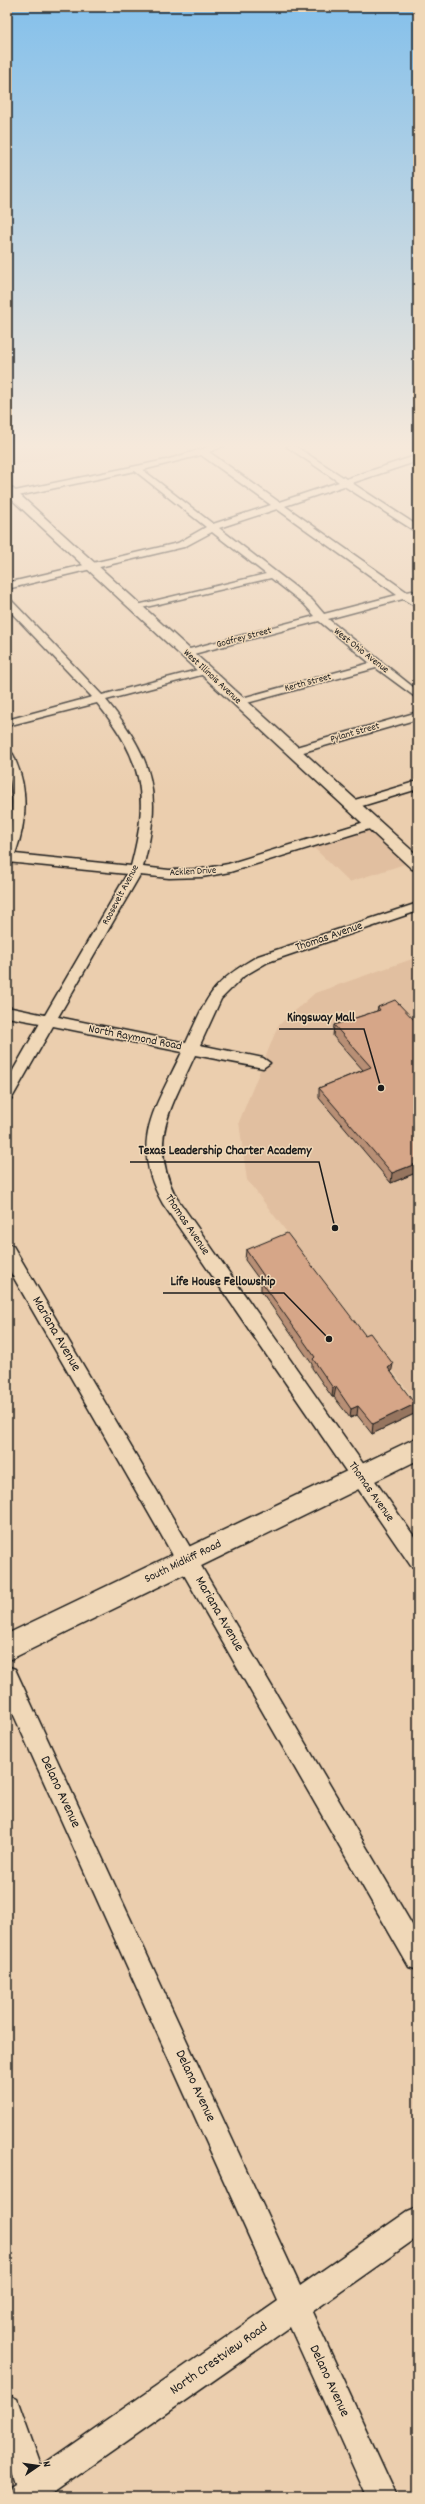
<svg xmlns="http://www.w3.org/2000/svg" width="425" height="2504" font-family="Dekko,sans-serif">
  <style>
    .built { fill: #e1bfa0 }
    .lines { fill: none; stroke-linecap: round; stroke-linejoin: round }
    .minor-casing { stroke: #1c1c1c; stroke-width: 3 }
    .major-casing { stroke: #1c1c1c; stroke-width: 3 }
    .minor { fill: #f0d8b8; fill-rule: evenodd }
    .major { fill: #f0d8b8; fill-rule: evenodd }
    .wall { fill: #b88f75; stroke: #1c1c1c }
    .shaded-wall { fill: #96745f; stroke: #1c1c1c }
    .building { fill: #d6a688; stroke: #1c1c1c }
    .labels { text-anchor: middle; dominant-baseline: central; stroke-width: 3; stroke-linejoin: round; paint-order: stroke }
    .far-street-label { font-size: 10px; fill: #1c1c1c; stroke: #f0d8b8 }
    .street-label { font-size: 12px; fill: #1c1c1c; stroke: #f0d8b8 }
    .near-street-label { font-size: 14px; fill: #1c1c1c; stroke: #f0d8b8 }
    .leader { fill: none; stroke: #1c1c1c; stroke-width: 1.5 }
    .callout-dot { fill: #1c1c1c; stroke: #f0d8b8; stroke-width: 1.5 }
    .callout-label { font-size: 13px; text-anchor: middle; font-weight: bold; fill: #1c1c1c; stroke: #f0d8b8; stroke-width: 3; stroke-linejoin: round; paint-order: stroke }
  </style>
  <rect width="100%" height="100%" fill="#ebceae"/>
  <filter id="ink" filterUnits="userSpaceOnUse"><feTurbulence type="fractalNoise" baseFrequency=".025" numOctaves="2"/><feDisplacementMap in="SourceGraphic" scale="8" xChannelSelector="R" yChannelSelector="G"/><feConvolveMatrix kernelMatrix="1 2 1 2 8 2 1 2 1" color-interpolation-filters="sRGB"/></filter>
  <g filter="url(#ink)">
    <path class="built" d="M 7,446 L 113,446 L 7,467 Z
      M 370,824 L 411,862 L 349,882 L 309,843 Z
      M 418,957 L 418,1404 L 247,1180 L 239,1122 L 278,1026 L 315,993 Z"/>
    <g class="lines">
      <defs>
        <path id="minor" d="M 212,446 L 224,446 L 209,452 L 279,502 L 339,482 L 286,446 L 295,446 L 346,479 L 418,455 L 418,461 L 352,483 L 418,526 L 418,533 L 344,486 L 285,506 L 407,592 L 412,591 L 417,594 L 413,597 L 418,600 L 418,608 L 403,599 L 328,619 L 418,691 L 418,699 L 376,668 L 243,704 L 235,704 L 235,700 L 370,663 L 319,621 L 186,656 L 182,655 L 182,651 L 315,616 L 304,604 L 271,578 L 133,610 L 133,606 L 266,574 L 212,532 L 184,547 L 7,589 L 7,583 L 178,543 L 206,527 L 135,471 L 13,497 L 10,496 L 10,492 L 166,460 ZM 201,455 L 271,505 L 213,524 L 143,470 ZM 277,509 L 397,595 L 324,614 L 312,600 L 219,528 Z
          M 7,599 L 11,600 L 102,695 L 205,668 L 210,671 L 209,673 L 106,700 C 154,759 163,794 143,867 L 169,870 L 202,869 L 228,864 L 368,821 L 376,821 L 378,824 L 376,827 L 230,872 L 202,877 L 169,878 L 140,875 L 58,1017 L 186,1043 C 208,995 211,983 258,956 L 418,903 L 418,911 L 268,962 L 244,976 L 221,999 L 200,1045 L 263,1058 L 270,1063 L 263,1068 L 195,1055 C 172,1107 147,1140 176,1197 L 418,1542 L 418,1568 L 411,1566 L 163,1204 C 128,1142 155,1109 182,1052 L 53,1026 L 12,1098 L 7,1099 L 7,1081 L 40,1023 L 7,1017 L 7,1007 L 45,1015 L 127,874 L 7,862 C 7,843 12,825 12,806 C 13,787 7,769 7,750 C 13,752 14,756 16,762 C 29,792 26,824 15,854 L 131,866 C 150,795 143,760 97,703 L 7,726 L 7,720 L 92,697 L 7,608 Z
          M 418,712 L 418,719 L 293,755 L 287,751 L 289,749 Z
          M 418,781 L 418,789 L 352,809 L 346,805 L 348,802 Z
          M 7,1244 L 13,1246 L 418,1935 L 418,1970 L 409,1967 L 7,1266 Z
          M 7,1666 L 15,1669 L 300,2286 L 408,2211 L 418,2207 L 418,2237 L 312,2312 L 397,2497 L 367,2497 L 290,2327 L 50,2495 L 51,2497 L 7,2497 L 11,2486 L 16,2483 L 7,2454 L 7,2394 L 17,2399 L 41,2466 L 278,2301 L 7,1700 Z"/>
        <path id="major" d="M 7,486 L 11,487 L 418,856 L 418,870 L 412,869 L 7,495 Z
          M 418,1437 L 418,1460 L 7,1661 L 7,1634 Z"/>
      </defs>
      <use href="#minor" class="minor-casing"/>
      <use href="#major" class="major-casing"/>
      <use href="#minor" class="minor"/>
      <use href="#major" class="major"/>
    </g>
    <path class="wall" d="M 378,1007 L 418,1024 L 418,1172 L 391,1183 L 319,1098 L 319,1088 L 363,1070 L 333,1036 L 334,1025 L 377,1011 Z
      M 246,1250 L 392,1373 L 414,1414 L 372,1434 L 357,1415 L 350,1418 L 334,1397 L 332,1397 L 312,1368 L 312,1364 L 261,1291 L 261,1282 L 245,1260 Z"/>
    <path class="shaded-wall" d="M 418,1163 L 418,1172 L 391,1183 L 392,1173 Z
      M 393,1364 L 391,1374 L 388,1368 Z
      M 336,1387 L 334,1397 L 332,1397 L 333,1388 Z
      M 415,1404 L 414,1414 L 372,1434 L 373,1424 Z
      M 358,1406 L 357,1415 L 350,1418 L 351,1409 Z"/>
    <path class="building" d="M 395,1000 L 418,1024 L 418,1163 L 392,1173 L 319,1088 L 371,1067 L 334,1025 L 380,1010 L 378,1007 Z
      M 287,1233 L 365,1335 L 370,1333 L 393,1364 L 388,1368 L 415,1404 L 373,1424 L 358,1406 L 351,1409 L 336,1387 L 333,1388 L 313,1359 L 315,1357 L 261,1281 L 266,1279 L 246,1250 Z"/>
  </g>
  <linearGradient id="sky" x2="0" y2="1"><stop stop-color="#84c0eb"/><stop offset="0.56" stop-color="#f6e9db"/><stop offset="1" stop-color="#f6e9db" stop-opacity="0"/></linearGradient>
  <rect width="425" height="796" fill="url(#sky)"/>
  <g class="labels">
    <g class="far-street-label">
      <text transform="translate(244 638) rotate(-15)">Godfrey Street</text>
      <text transform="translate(361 651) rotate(38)">West Ohio Avenue</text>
      <text transform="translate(212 677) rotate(43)">West Illinois Avenue</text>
      <text transform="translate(308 683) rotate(-15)">Kerth Street</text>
      <text transform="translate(355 733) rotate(-16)">Pylant Street</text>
      <text transform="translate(193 872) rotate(-3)">Acklen Drive</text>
      <text transform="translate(121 895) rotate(-62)">Roosevelt Avenue</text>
    </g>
    <g class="street-label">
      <text transform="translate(329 937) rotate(-19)">Thomas Avenue</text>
      <text transform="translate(135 1038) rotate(11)">North Raymond Road</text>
      <text transform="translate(187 1225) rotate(56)">Thomas Avenue</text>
      <text transform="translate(371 1492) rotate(55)">Thomas Avenue</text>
      <text transform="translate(183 1562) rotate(-26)">South Midkiff Road</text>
    </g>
    <g class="near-street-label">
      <text transform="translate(56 1334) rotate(60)">Mariana Avenue</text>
      <text transform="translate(219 1614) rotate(60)">Mariana Avenue</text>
      <text transform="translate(60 1792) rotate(65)">Delano Avenue</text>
      <text transform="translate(195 2086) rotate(65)">Delano Avenue</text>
      <text transform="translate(219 2359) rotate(-35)">North Crestview Road</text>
      <text transform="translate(329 2381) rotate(65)">Delano Avenue</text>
    </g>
  </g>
  <path class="leader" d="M381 1088L364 1029H279M335 1228L319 1162H130M329 1339L284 1293H163"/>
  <g class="callout-dot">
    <circle cx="381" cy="1088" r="4"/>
    <circle cx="335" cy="1228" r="4"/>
    <circle cx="329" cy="1339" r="4"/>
  </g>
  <g class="callout-label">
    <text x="321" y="1021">Kingsway Mall</text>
    <text x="225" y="1154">Texas Leadership Charter Academy</text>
    <text x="223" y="1285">Life House Fellowship</text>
  </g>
  <rect width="425" height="2504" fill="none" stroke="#f0d8b8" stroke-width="24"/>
  <rect x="12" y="12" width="401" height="2480" fill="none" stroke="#1c1c1c" stroke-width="1.5" filter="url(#ink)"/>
  <g transform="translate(38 2466) rotate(77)" stroke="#f0d8b8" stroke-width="3" paint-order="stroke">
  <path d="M0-3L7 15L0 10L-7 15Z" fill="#1c1c1c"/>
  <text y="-6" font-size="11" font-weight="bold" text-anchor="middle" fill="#1c1c1c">N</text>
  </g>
</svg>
